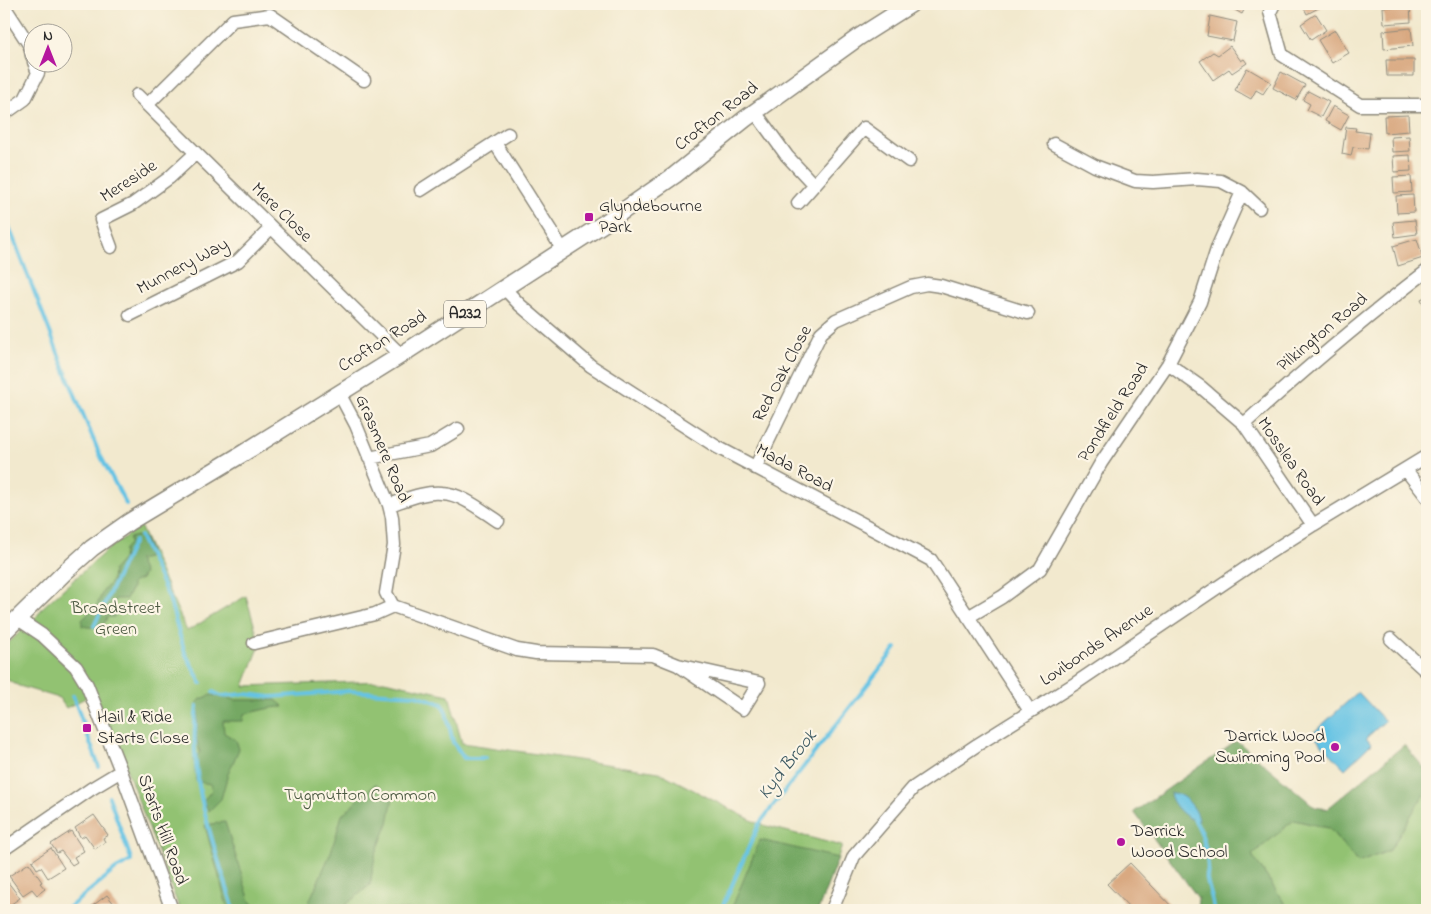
<svg xmlns="http://www.w3.org/2000/svg" width="1431" height="914" font-family="'Indie Flower',sans-serif">
  <style>
    .green { fill: #92c272; stroke: #5e764e }
    .forest { fill: #75a864; stroke: #506a48 }
    .water { fill: #65c3e4; stroke: #487788 }
    .lines { fill: none; stroke-linecap: round; stroke-linejoin: round }
    .stream { stroke: #65c3e4; stroke-width: 4 }
    .building { fill: #d9a981 }
    .minor-casing { stroke: #8e8a7c; stroke-width: 15 }
    .major-casing { stroke: #8e8a7c; stroke-width: 19 }
    .minor { stroke: #fff; stroke-width: 12 }
    .major { stroke: #fff; stroke-width: 16 }
    .poi-dot { fill: #b5179e; stroke: #fcf5e5; stroke-width: 2 }
    .labels { text-anchor: middle; dominant-baseline: central; stroke-width: 4.5; stroke-linejoin: round; paint-order: stroke }
    .shield { fill: #fcf5e5; stroke: #6a6863; stroke-width: 1 }
    .shield-label { font-size: 16px; font-weight: bold; fill: #2b2b2b }
    .street-label { font-size: 18px; fill: #2b2b2b; stroke: #fcf5e5 }
    .poi-label { font-size: 18px; fill: #2b2b2b; stroke: #fcf5e5; text-anchor: start }
    .park-label { font-size: 18px; fill: #4a5840; stroke: #fcf5e5 }
    .water-label { font-size: 19px; font-style: italic; fill: #3c5962; stroke: #fcf5e5 }
  </style>
  <rect width="100%" height="100%" fill="#fcf5e5"/>
  <filter id="ink" filterUnits="userSpaceOnUse"><feTurbulence type="fractalNoise" baseFrequency=".02" numOctaves="2"/><feDisplacementMap in="SourceGraphic" scale="10" xChannelSelector="R" yChannelSelector="G"/><feConvolveMatrix kernelMatrix="1 2 1 2 8 2 1 2 1" color-interpolation-filters="sRGB"/></filter>
  <filter id="wash" filterUnits="userSpaceOnUse"><feTurbulence type="fractalNoise" baseFrequency=".0096" numOctaves="4" result="noise"/><feDisplacementMap in="SourceGraphic" scale="20" xChannelSelector="R" yChannelSelector="G"/><feGaussianBlur stdDeviation="1.12" result="paint"/><feColorMatrix in="noise" values="0 0 0 0 0 0 0 0 0 0 0 0 0 0 0 0 0 1.4 0 .05"/><feComposite in="paint" operator="in"/></filter>
  <g filter="url(#wash)">
    <rect width="100%" height="100%" fill="#f2e9ce"/>
    <path class="green" d="M 140,526 L 187,631 L 246,596 L 260,645 L 244,686 L 384,681 L 449,695 L 462,743 L 659,772 L 759,824 L 842,846 L 818,910 L 180,910 L 128,773 L 95,693 L 66,708 L 59,698 L 19,686 L 4,678 L 4,647 L 37,616 L 43,607 L 107,550 Z
      M 1427,789 L 1427,910 L 1289,910 L 1252,855 L 1294,820 L 1329,828 L 1358,863 L 1390,850 Z"/>
    <path class="forest" d="M 136,536 L 144,538 L 150,552 L 147,558 L 138,560 L 144,573 L 141,579 L 132,583 L 132,588 L 126,599 L 115,599 L 113,607 L 117,611 L 114,617 L 107,617 C 104,630 93,628 82,626 L 82,620 L 97,605 L 103,591 L 112,581 L 113,570 L 123,559 L 124,549 L 130,543 L 129,538 Z
      M 211,695 L 236,700 L 276,700 L 284,707 C 269,707 259,711 244,714 L 243,721 L 223,721 L 224,733 L 236,740 L 239,749 L 228,774 L 221,799 L 209,811 L 203,801 L 212,790 L 210,784 L 196,781 L 194,759 L 200,752 L 196,737 L 198,713 L 195,705 L 201,699 Z
      M 1237,741 L 1315,807 L 1327,809 L 1404,745 L 1427,771 L 1427,789 L 1390,850 L 1358,863 L 1329,828 L 1294,820 L 1252,855 L 1289,910 L 1197,910 L 1198,898 L 1134,812 Z
      M 375,784 L 393,797 L 388,823 L 375,856 L 370,885 L 347,904 L 344,910 L 311,910 L 309,902 L 331,852 L 342,815 Z
      M 225,822 L 250,901 L 258,910 L 228,910 L 205,825 Z
      M 760,840 L 838,858 L 818,910 L 731,910 Z"/>
    <path class="water" d="M 1358,692 L 1385,721 L 1366,738 L 1371,744 L 1345,769 L 1312,734 Z
      M 1170,793 C 1183,792 1197,808 1199,820 L 1196,821 C 1185,818 1171,804 1170,793 Z"/>
    <g class="lines">
      <path class="stream" d="M 4,214 L 64,368 L 99,453 L 126,504
        M 140,536 L 169,598 L 185,653 L 201,683
        M 94,626 L 134,541
        M 213,692 L 221,696 L 245,694 L 271,697 L 350,691 L 416,695 L 442,704 L 446,712 L 453,742 L 464,758 L 486,758
        M 73,696 L 99,767
        M 197,706 C 186,775 214,845 234,910
        M 1194,819 C 1203,833 1207,851 1208,868 C 1208,872 1206,876 1207,880 C 1209,891 1213,897 1214,910
        M 66,910 L 116,869 L 131,861 L 131,859 L 109,797
        M 721,910 L 759,824 L 896,648"/>
    </g>
    <g id="blocks">
      <path class="building" d="M 1229,4 L 1247,4 L 1242,14 L 1228,6 Z
        M 1302,4 L 1326,4 L 1307,14 Z
        M 1410,6 L 1411,22 L 1384,24 L 1383,7 Z
        M 1316,14 L 1326,30 L 1311,40 L 1301,24 Z
        M 1210,16 L 1237,22 L 1233,41 L 1207,36 Z
        M 1411,28 L 1413,46 L 1384,49 L 1383,31 Z
        M 1335,30 L 1349,53 L 1332,63 L 1318,40 Z
        M 1230,46 L 1241,61 L 1244,59 L 1247,63 L 1232,73 L 1229,69 L 1213,80 L 1200,61 L 1213,52 L 1218,55 Z
        M 1386,60 L 1414,60 L 1414,76 L 1387,76 Z
        M 1247,68 L 1271,82 L 1263,94 L 1256,90 L 1251,99 L 1235,90 Z
        M 1281,72 L 1305,85 L 1296,100 L 1273,88 Z
        M 1308,91 L 1329,102 L 1321,117 L 1307,110 L 1310,104 L 1303,100 Z
        M 1333,106 L 1349,115 L 1341,130 L 1325,121 Z
        M 1408,115 L 1409,131 L 1385,133 L 1384,116 Z
        M 1346,127 L 1356,128 L 1355,131 L 1370,133 L 1368,149 L 1353,147 L 1351,156 L 1342,154 Z
        M 1409,136 L 1410,151 L 1392,152 L 1391,137 Z
        M 1410,155 L 1411,171 L 1394,172 L 1393,156 Z
        M 1411,176 L 1412,192 L 1394,193 L 1393,177 Z
        M 1413,195 L 1414,212 L 1397,213 L 1396,196 Z
        M 1415,220 L 1417,234 L 1395,237 L 1393,222 Z
        M 1417,239 L 1423,258 L 1398,266 L 1393,246 Z
        M 1427,296 L 1427,311 L 1421,299 Z
        M 94,815 L 108,835 L 103,838 L 105,842 L 95,849 L 85,835 L 81,838 L 75,828 Z
        M 71,831 L 84,851 L 74,857 L 77,862 L 72,865 L 61,851 L 57,853 L 51,844 Z
        M 51,848 L 64,868 L 48,878 L 41,867 L 37,869 L 32,861 Z
        M 29,863 L 42,882 L 40,883 L 45,889 L 37,895 L 32,889 L 23,895 L 9,876 Z
        M 1130,863 L 1175,910 L 1132,910 L 1107,884 Z
        M 7,881 L 20,898 L 4,909 L 4,883 Z
        M 107,895 L 119,910 L 87,910 Z"/>
    </g>
  </g>
  <g filter="url(#ink)">
    <use href="#blocks" fill-opacity="0" stroke="#8e8a7c" stroke-width="1"/>
    <g class="lines">
      <defs>
        <path id="minor" d="M 1274,4 L 1270,12 L 1282,55 L 1360,105 L 1427,105
          M 4,6 L 30,46 L 32,56
          M 137,95 L 401,355
          M 147,105 L 233,20 L 270,15 L 364,80
          M 755,112 L 787,156 L 814,185 L 798,203
          M 4,114 L 25,99 L 38,73 L 34,62
          M 495,143 L 563,250
          M 1054,144 L 1095,166 L 1135,181 L 1153,182 L 1197,179 L 1221,181 L 1242,192 L 1259,208
          M 814,185 L 864,128 L 909,161
          M 421,190 L 508,134
          M 111,247 L 101,220 L 133,204 L 169,178 L 196,153
          M 505,289 L 520,305 L 591,366 L 717,447 L 931,560 L 1030,711
          M 130,315 L 238,261 L 271,228
          M 1168,364 L 1202,388 L 1244,424 L 1313,525
          M 339,393 L 356,425 L 389,505 L 392,517 L 394,545 L 386,593 L 393,606
          M 1244,424 C 1303,371 1364,319 1427,271
          M 369,458 L 430,446 L 458,429
          M 755,468 L 821,333 L 836,320 L 911,287 L 927,284 L 941,286 L 1028,313
          M 1406,470 L 1427,497
          M 389,505 C 405,500 425,491 442,493 C 462,494 481,510 498,521
          M 393,606 L 517,650 L 536,653 L 653,655 L 678,665 L 759,683 L 743,709 L 678,665
          M 968,617 L 1002,597 L 1040,569 L 1101,463 L 1168,364 L 1200,302 L 1218,246 L 1242,192
          M 18,619 L 42,635 L 76,667 L 87,685 L 121,771 L 172,910
          M 1391,639 L 1427,672
          M 254,643 L 375,614 L 393,606
          M 4,849 L 91,789 L 121,771
          M 832,910 L 854,856 L 913,788 L 977,745 L 1076,683 L 1258,560 L 1313,525 L 1427,456"/>
        <path id="major" d="M 4,632 L 65,572 L 92,548 L 129,522 L 242,454 L 401,355 L 620,213 L 675,175 L 745,119 L 859,37 L 911,4"/>
      </defs>
      <use href="#minor" class="minor-casing"/>
      <use href="#major" class="major-casing"/>
      <use href="#minor" class="minor"/>
      <use href="#major" class="major"/>
    </g>
  </g>
  <g class="poi-dot">
    <rect x="584" y="212" width="10" height="10" rx="2.5"/>
    <rect x="82" y="723" width="10" height="10" rx="2.5"/>
    <circle cx="1335" cy="747" r="5"/>
    <circle cx="1121" cy="842" r="5"/>
  </g>
  <g class="labels">
    <rect class="shield" x="444" y="300.5" width="42" height="27" rx="4"/>
    <g class="shield-label">
      <text x="465" y="314">A232</text>
    </g>
    <g class="street-label">
      <text transform="translate(717 117) rotate(-38)">Crofton Road</text>
      <text transform="translate(129 182) rotate(-33)">Mereside</text>
      <text transform="translate(281 213) rotate(44)">Mere Close</text>
      <text transform="translate(183 267) rotate(-28)">Munnery Way</text>
      <text transform="translate(1323 333) rotate(-40)">Pilkington Road</text>
      <text transform="translate(383 342) rotate(-32)">Crofton Road</text>
      <text transform="translate(783 374) rotate(-62)">Red Oak Close</text>
      <text transform="translate(1114 413) rotate(-57)">Pondfield Road</text>
      <text transform="translate(382 449) rotate(67)">Grasmere Road</text>
      <text transform="translate(1290 462) rotate(55)">Mosslea Road</text>
      <text transform="translate(794 469) rotate(28)">Mada Road</text>
      <text transform="translate(1097 646) rotate(-34)">Lovibonds Avenue</text>
      <text transform="translate(162 830) rotate(70)">Starts Hill Road</text>
    </g>
    <g class="poi-label">
      <text x="599" y="207">Glyndebourne<tspan x="599" dy="21">Park</tspan></text>
      <text x="97" y="718">Hail &amp; Ride<tspan x="97" dy="21">Starts Close</tspan></text>
      <text x="1325" y="737" text-anchor="end">Darrick Wood<tspan x="1325" dy="21">Swimming Pool</tspan></text>
      <text x="1131" y="832">Darrick<tspan x="1131" dy="21">Wood School</tspan></text>
    </g>
    <g class="park-label">
      <text x="116" y="609">Broadstreet<tspan x="116" dy="21">Green</tspan></text>
      <text x="360" y="796">Tugmutton Common</text>
    </g>
    <g class="water-label">
      <text transform="translate(788 765) rotate(-52)">Kyd Brook</text>
    </g>
  </g>
  <rect width="1431" height="914" fill="none" stroke="#fcf5e5" stroke-width="20"/>
  <g transform="translate(48 48)"><circle r="24" fill="#fcf5e5" stroke="#a8a49b"/>
  <path d="M0-4L9 19L0 12L-9 19Z" fill="#b5179e"/>
  <text y="-8" font-size="14" font-weight="bold" text-anchor="middle" fill="#2b2b2b">N</text>
  </g>
</svg>
